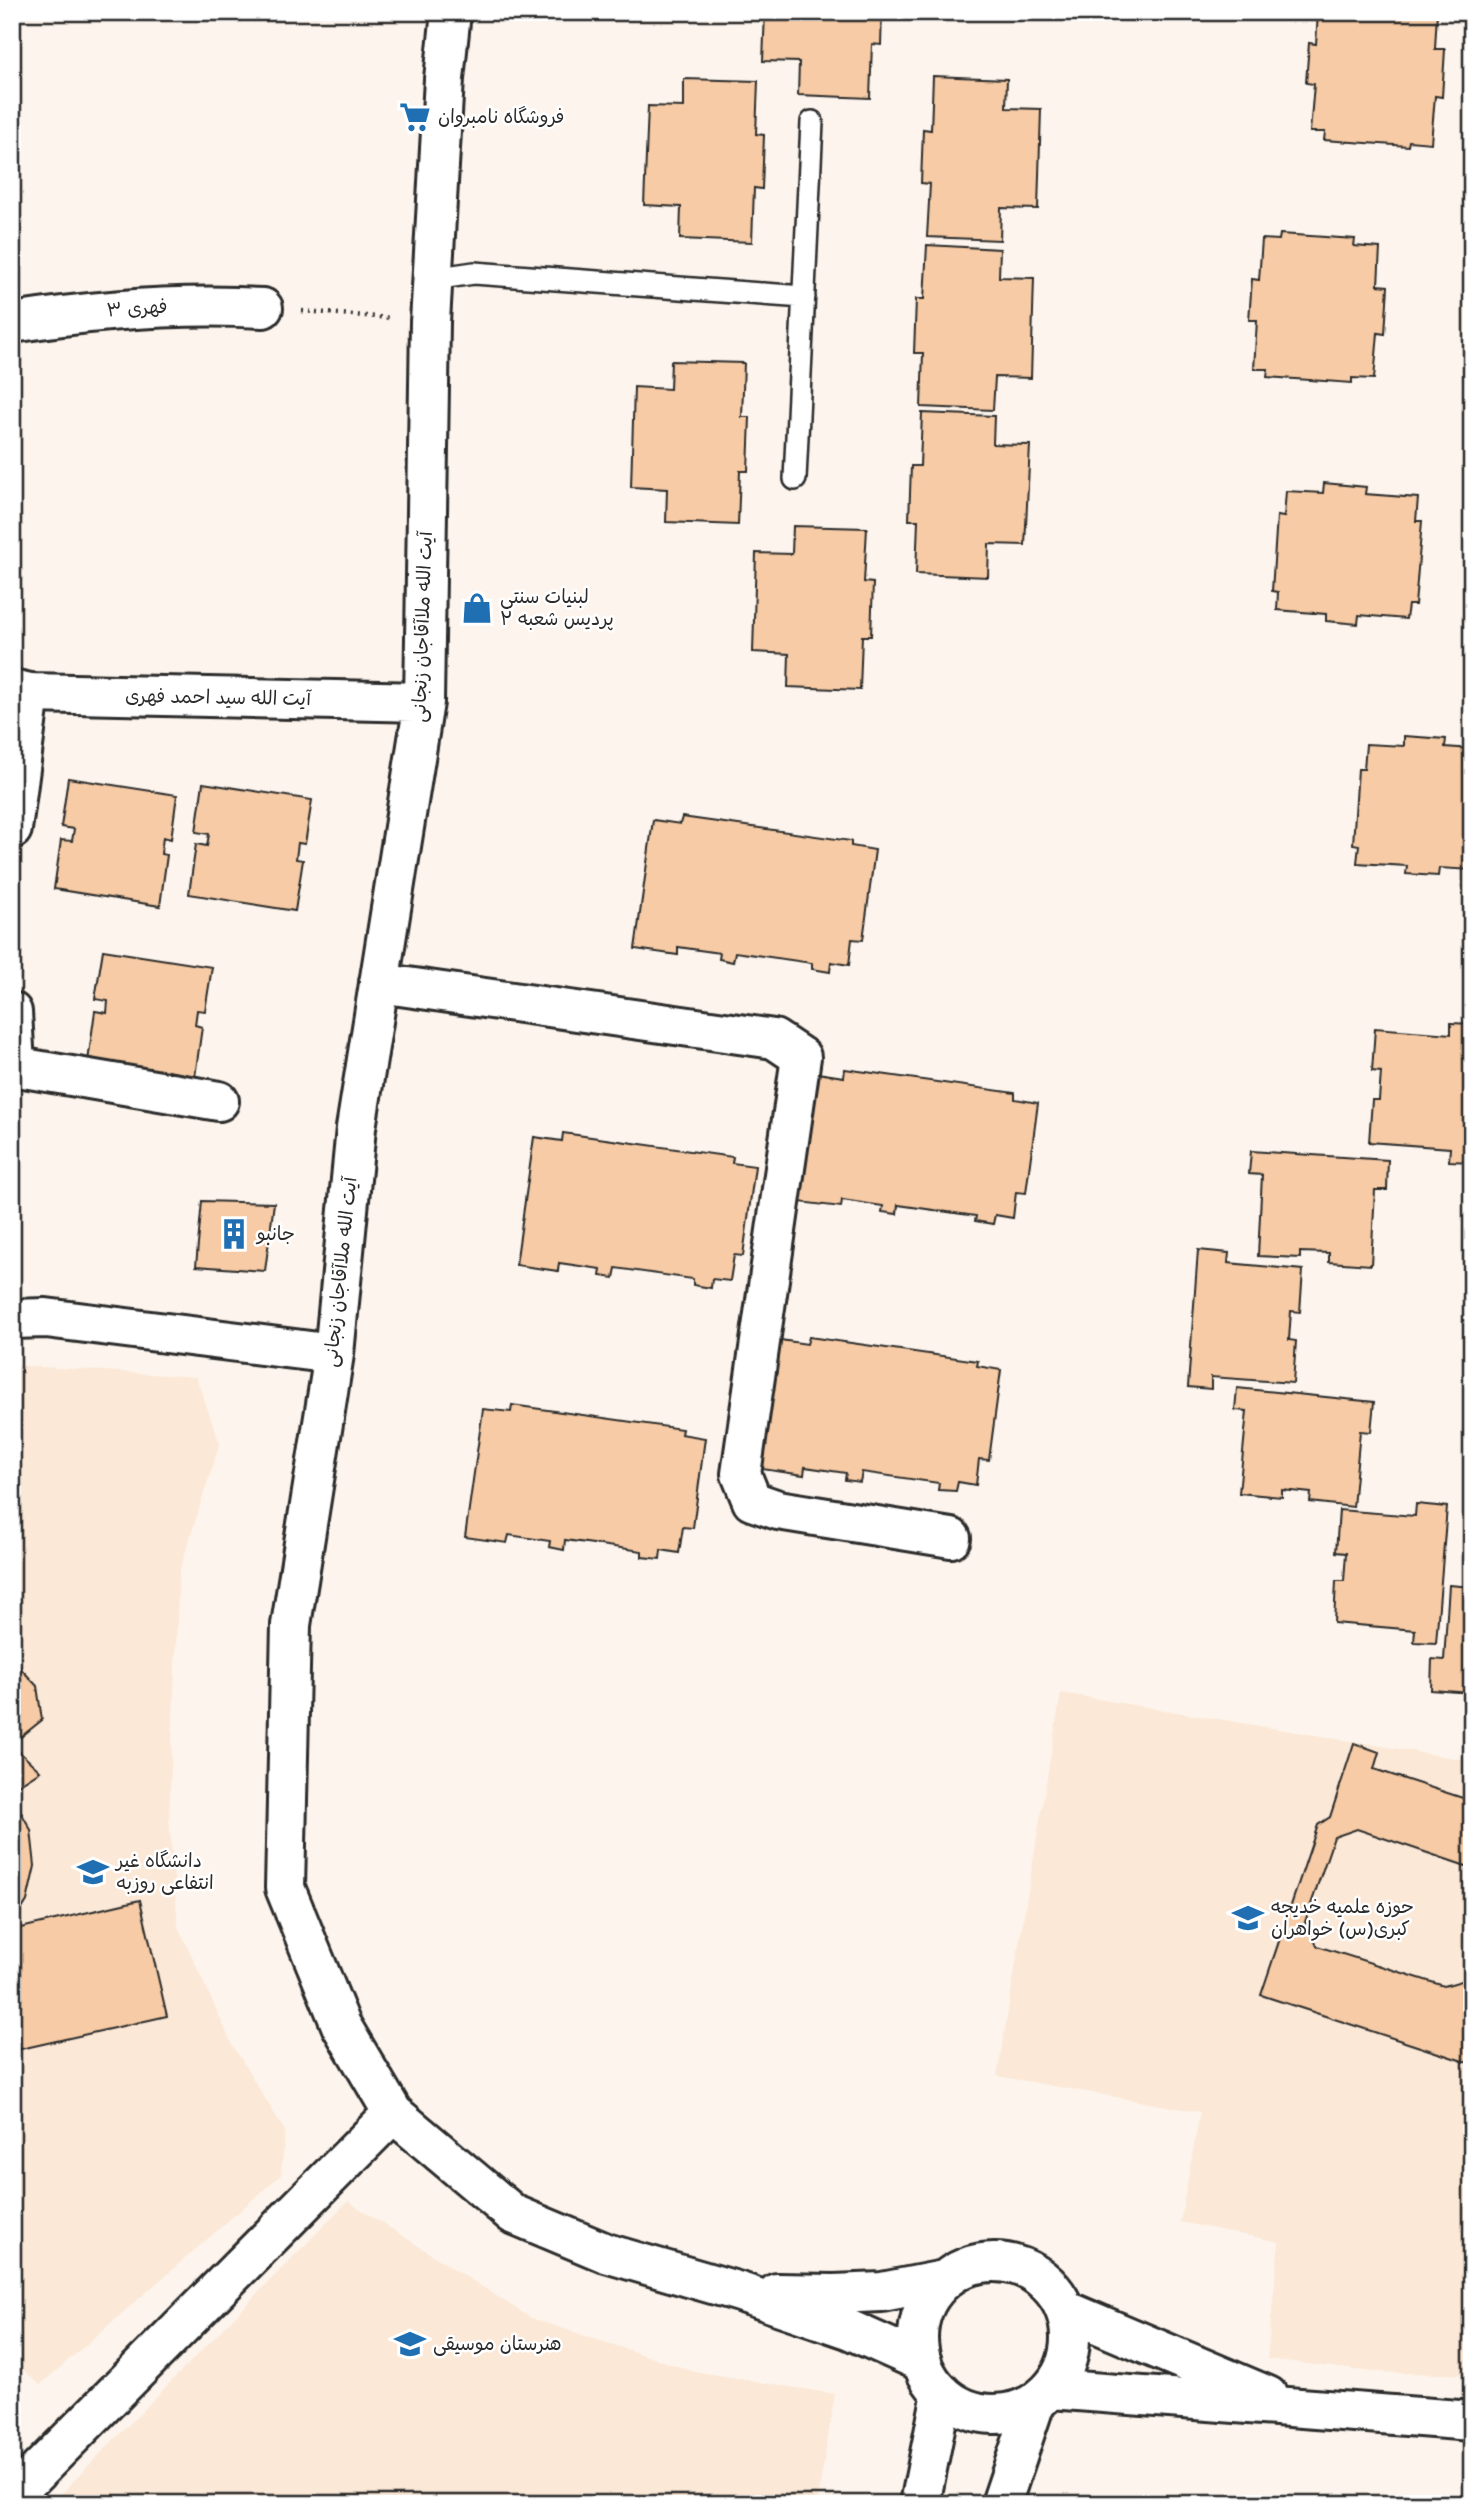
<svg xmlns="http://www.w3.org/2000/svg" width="1484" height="2516" font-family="'Balsamiq Sans','Playpen Sans Arabic',sans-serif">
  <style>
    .built { fill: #fbe8d7 }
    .building { fill: #f6cba5; stroke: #2b2b2b; stroke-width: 2 }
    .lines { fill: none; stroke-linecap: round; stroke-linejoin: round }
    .lane-casing { stroke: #2b2b2b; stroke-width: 26 }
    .street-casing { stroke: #2b2b2b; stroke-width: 44 }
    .secondary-casing { stroke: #2b2b2b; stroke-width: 44 }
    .path { stroke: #2b2b2b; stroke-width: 4.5; stroke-dasharray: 2 5; stroke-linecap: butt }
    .lane { stroke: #fff; stroke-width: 21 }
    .street { stroke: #fff; stroke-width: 38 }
    .secondary { stroke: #fff; stroke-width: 38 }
    .labels { text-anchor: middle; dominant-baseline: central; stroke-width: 5; stroke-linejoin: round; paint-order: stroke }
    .poi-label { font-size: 19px; fill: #2b2b2b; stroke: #fff; text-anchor: start }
    .street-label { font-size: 19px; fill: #2b2b2b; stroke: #fff }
  </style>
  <rect width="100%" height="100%" fill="#fdf5ed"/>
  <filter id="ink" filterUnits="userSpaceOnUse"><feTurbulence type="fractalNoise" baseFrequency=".0143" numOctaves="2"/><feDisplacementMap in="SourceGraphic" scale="14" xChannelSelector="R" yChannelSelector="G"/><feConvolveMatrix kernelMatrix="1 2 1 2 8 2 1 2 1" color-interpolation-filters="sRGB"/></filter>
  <g filter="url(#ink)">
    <path class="built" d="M 12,1365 L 196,1377 L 220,1443 L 179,1573 L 169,1818 L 178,1926 L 232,2044 L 285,2131 L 281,2175 L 40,2385 L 12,2360 Z
      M 1061,1693 L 1472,1761 L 1472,2375 L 1372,2372 L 1267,2359 L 1279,2242 L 1180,2222 L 1200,2112 L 997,2076 Z
      M 348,2201 L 531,2318 L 693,2371 L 835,2394 L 817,2504 L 51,2504 Z"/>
    <path class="building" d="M 765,12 L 882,12 L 881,45 L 872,44 L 870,98 L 798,95 L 799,62 L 763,61 Z
      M 1318,12 L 1437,12 L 1435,49 L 1445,49 L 1442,97 L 1435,96 L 1431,143 L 1409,141 L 1408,146 L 1324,140 L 1325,132 L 1310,132 L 1314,84 L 1306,83 L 1309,43 L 1316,44 Z
      M 933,76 L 1007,79 L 1006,108 L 1041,109 L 1038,209 L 1001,208 L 1000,240 L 927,237 L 930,184 L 921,183 L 923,129 L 931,130 Z
      M 684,79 L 758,81 L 756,134 L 764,135 L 762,189 L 754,188 L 752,242 L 680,239 L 681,207 L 644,205 L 648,106 L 684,107 Z
      M 1280,234 L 1355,239 L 1354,246 L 1380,248 L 1378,285 L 1388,286 L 1385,334 L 1378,333 L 1374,379 L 1352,378 L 1352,383 L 1267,377 L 1268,369 L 1254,369 L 1257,320 L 1249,320 L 1252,279 L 1259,280 L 1262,239 L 1279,240 Z
      M 927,245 L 1000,249 L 999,277 L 1034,278 L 1031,378 L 995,377 L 993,410 L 921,407 L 923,353 L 914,353 L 916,299 L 924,299 Z
      M 671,361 L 744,363 L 742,417 L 750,417 L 748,471 L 740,471 L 738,525 L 666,522 L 667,489 L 631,487 L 634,387 L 670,389 Z
      M 922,413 L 994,416 L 993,444 L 1030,445 L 1025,545 L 989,544 L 988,577 L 916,574 L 918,520 L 909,520 L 911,466 L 920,466 Z
      M 1324,483 L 1366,487 L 1365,494 L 1418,498 L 1416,521 L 1422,521 L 1415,605 L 1408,605 L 1406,619 L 1359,615 L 1358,624 L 1326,621 L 1326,614 L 1277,610 L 1278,592 L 1272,591 L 1277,516 L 1284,517 L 1286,491 L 1323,493 Z
      M 793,526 L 867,528 L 864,582 L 873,583 L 871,636 L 862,636 L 860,690 L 788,687 L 789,654 L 753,652 L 756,553 L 792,554 Z
      M 1404,736 L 1446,739 L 1445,747 L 1472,749 L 1472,870 L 1439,868 L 1438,876 L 1406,874 L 1407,866 L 1357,863 L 1359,845 L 1353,844 L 1358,769 L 1364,769 L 1366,744 L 1404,746 Z
      M 68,778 L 177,795 L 171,839 L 163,837 L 161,854 L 167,855 L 160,906 L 54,889 L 61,840 L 72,841 L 74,829 L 61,827 Z
      M 203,783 L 312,800 L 305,844 L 298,843 L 296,859 L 303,860 L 295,911 L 189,894 L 196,844 L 207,846 L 209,834 L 196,832 Z
      M 682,817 L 851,841 L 851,846 L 875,850 L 863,940 L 852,939 L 849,965 L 831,962 L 830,972 L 812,969 L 812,963 L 735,952 L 733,962 L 719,959 L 720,953 L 678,947 L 678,955 L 635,949 L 653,820 L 680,824 Z
      M 103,950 L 212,967 L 205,1011 L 197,1010 L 195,1025 L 202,1027 L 195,1077 L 88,1061 L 95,1011 L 107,1013 L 108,1001 L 95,999 Z
      M 1451,1023 L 1472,1024 L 1472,1162 L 1449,1161 L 1450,1148 L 1369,1142 L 1372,1100 L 1379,1100 L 1381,1072 L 1372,1071 L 1375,1028 L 1451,1034 Z
      M 845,1069 L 1015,1093 L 1015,1099 L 1038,1103 L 1026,1193 L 1016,1192 L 1013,1218 L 995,1215 L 993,1224 L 975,1221 L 976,1216 L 898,1205 L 897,1214 L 882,1212 L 883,1206 L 842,1200 L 841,1207 L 799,1202 L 817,1073 L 844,1077 Z
      M 563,1133 L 733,1157 L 732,1163 L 755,1166 L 743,1256 L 734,1255 L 730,1281 L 712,1279 L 711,1288 L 693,1285 L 693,1279 L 616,1268 L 614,1278 L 600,1276 L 601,1269 L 559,1263 L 558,1271 L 516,1265 L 534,1137 L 562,1141 Z
      M 1251,1151 L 1388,1160 L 1387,1190 L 1375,1190 L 1371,1265 L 1329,1262 L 1329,1253 L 1300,1252 L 1300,1258 L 1258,1256 L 1262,1175 L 1249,1174 Z
      M 202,1201 L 274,1203 L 265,1271 L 196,1266 Z
      M 1198,1250 L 1229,1253 L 1228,1263 L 1303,1270 L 1300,1312 L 1291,1311 L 1289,1340 L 1296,1341 L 1293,1383 L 1211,1377 L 1211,1389 L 1188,1387 Z
      M 809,1337 L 978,1361 L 977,1366 L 1001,1370 L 989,1460 L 979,1459 L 976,1485 L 958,1482 L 956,1491 L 938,1490 L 939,1483 L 862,1472 L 860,1482 L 845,1480 L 846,1473 L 805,1467 L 804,1475 L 762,1469 L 780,1340 L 807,1344 Z
      M 1237,1388 L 1374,1402 L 1371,1432 L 1360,1431 L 1353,1507 L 1310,1502 L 1311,1493 L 1282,1490 L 1282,1497 L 1239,1493 L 1247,1411 L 1235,1410 Z
      M 512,1405 L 682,1429 L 681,1434 L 705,1438 L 693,1528 L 683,1527 L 679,1553 L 661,1550 L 660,1559 L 642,1557 L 642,1551 L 565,1540 L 564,1550 L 549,1547 L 550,1541 L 509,1535 L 507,1543 L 465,1537 L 483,1409 L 511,1412 Z
      M 1416,1504 L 1447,1507 L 1436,1643 L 1414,1642 L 1415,1630 L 1334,1623 L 1336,1581 L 1344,1581 L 1346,1553 L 1336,1552 L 1339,1510 L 1415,1516 Z
      M 1449,1585 L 1472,1587 L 1472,1693 L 1431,1690 L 1432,1659 L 1444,1660 Z
      M 12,1659 L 37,1686 L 42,1720 L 12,1744 Z
      M 1354,1743 L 1379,1752 L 1374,1769 L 1472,1801 L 1472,1868 L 1357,1829 L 1334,1837 L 1305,1922 L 1317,1946 L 1444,1986 L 1472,1978 L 1472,2064 L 1261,1995 L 1318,1825 L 1330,1817 Z
      M 12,1745 L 40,1771 L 12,1789 Z
      M 12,1796 L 31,1830 L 35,1866 L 27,1901 L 12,1925 Z
      M 140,1900 L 167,2016 L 12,2051 L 12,1930 Z"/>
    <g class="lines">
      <defs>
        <path id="lane" d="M 433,279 L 474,273 L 804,297
          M 795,479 L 812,122"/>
        <path id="street" d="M 12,323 C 96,310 178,303 263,308
          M 12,829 L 30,693
          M 379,983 L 774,1039 L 801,1057 L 741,1474 L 752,1501 L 778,1510 L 951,1538
          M 12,1012 L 15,1066
          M 12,1066 L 219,1101"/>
        <path id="secondary" d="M 451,12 L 444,79 L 430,322 L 424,702 L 356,1128 L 334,1354 L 291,1625 L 285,1888 L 341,2025 L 393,2113 L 513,2214 L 606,2253 L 740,2292 L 848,2329 L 922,2362
          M 12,689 L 30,693 L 424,702
          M 12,1319 L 46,1318 L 334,1354
          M918 2338a76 76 0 1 1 152 0a76 76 0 1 1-152 0Z
          M 777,2293 L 834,2294 L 882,2292 L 944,2280
          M 1065,2310 L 1268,2396
          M 1051,2389 L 1472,2421
          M 12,2497 L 393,2113
          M 920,2504 L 942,2393
          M 1001,2504 L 1035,2403"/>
      </defs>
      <use href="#lane" class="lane-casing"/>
      <use href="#street" class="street-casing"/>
      <use href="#secondary" class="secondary-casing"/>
      <path class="path" d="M 302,311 L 391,318"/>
      <use href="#lane" class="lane"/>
      <use href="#street" class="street"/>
      <use href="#secondary" class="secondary"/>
    </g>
  </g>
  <defs>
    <symbol id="supermarket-bare" viewBox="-9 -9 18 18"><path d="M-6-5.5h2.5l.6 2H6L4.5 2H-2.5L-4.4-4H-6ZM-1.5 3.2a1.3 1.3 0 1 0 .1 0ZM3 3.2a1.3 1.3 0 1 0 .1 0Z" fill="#1f6fb2" stroke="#fff" stroke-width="2.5" paint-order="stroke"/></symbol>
    <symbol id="shop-bare" viewBox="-9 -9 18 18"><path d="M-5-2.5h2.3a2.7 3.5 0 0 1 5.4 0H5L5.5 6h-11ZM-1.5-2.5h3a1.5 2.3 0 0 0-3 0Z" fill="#1f6fb2" stroke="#fff" stroke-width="2.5" paint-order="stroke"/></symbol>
    <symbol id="building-bare" viewBox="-9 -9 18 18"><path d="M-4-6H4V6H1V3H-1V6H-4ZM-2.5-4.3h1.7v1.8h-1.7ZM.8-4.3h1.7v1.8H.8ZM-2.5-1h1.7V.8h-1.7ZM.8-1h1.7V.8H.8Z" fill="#1f6fb2" stroke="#fff" stroke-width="2.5" paint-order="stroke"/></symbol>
    <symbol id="university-bare" viewBox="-9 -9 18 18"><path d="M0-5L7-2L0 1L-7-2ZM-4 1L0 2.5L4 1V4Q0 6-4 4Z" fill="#1f6fb2" stroke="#fff" stroke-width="2.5" paint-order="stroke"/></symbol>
    <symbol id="school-bare" viewBox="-9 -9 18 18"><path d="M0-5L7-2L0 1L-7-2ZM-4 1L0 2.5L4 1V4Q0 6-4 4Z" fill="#1f6fb2" stroke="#fff" stroke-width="2.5" paint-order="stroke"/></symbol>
  </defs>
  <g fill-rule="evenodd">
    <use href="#supermarket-bare" x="393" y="95" width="44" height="44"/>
    <use href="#shop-bare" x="455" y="586" width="44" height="44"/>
    <use href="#building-bare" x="212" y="1212" width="44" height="44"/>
    <use href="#university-bare" x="71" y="1850" width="44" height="44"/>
    <use href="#school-bare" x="1226" y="1896" width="44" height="44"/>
    <use href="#school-bare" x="388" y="2322" width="44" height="44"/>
  </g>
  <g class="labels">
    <g class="poi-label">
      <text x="438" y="117">فروشگاه نامبروان</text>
      <text x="500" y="597">لبنیات سنتی<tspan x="500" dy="22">پردیس شعبه ۲</tspan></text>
      <text x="257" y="1234">جانبو</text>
      <text x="116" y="1861">دانشگاه غیر<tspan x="116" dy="22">انتفاعی روزبه</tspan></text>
      <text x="1271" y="1907">حوزه علمیه خدیجه<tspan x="1271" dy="22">کبری(س) خواهران</tspan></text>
      <text x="433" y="2344">هنرستان موسیقی</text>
    </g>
    <g class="street-label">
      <text transform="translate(137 309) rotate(-4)">فهری ۳</text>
      <text transform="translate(423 627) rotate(-88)">آیت الله ملاآقاجان زنجانی</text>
      <text transform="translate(218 698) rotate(1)">آیت الله سید احمد فهری</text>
      <text transform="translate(341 1272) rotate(-84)">آیت الله ملاآقاجان زنجانی</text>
    </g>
  </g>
  <rect width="1484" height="2516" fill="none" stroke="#fff" stroke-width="42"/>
  <rect x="21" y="21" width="1442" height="2474" fill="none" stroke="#2b2b2b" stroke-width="2.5" filter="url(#ink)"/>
</svg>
